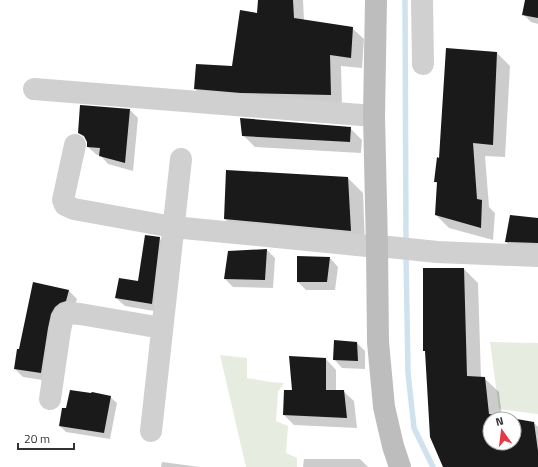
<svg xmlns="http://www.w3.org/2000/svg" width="538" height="467" font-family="'Titillium Web',sans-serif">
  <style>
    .green { fill: #e6ecdf }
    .shadow { fill: #0003 }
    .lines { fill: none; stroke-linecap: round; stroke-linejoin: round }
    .stream { stroke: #cfe2ee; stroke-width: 5.5 }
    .building { fill: #1a1a1a; fill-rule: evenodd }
    .minor { stroke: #d0d0d0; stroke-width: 22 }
    .secondary { stroke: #bdbdbd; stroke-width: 22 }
  </style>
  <rect width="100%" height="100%" fill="#fff"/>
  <path class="green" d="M 490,342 L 538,343 L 538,414 L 499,409 Z
    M 220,355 L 247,358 L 247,378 L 270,382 L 284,383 L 278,392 L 276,421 L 288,426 L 286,453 L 297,458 L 297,467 L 246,467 Z"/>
  <path class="shadow" d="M 259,0 L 303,0 L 304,21 L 352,28 L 364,39 L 362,68 L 341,66 L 342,106 L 207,100 L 195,89 L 233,68 L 258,14 Z
    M 526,0 L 538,0 L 538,24 L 531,22 L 523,14 Z
    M 497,53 L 510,66 L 505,157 L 485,156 L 489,207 L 495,213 L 493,240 L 449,228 L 436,215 L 438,184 L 435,182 L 440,159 Z
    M 130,110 L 138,118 L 133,171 L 108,164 L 100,155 L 97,155 L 88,147 L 88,141 L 79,132 Z
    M 350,128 L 362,140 L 361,153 L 255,147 L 243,135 Z
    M 348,178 L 363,193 L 365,246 L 240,234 L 225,219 Z
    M 538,219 L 538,251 L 514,250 L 506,242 Z
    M 159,238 L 168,247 L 160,312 L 125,306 L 116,298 L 139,283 Z
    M 267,250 L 275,258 L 273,288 L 233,287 L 225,279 Z
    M 330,258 L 338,267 L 335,290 L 306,290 L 298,282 Z
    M 464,269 L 478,283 L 481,378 L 484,378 L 499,392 L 502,417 L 512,419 L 490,419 L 490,443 L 514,443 L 514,419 L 534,423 L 538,427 L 538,467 L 445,467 Z
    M 34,283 L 69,291 L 77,299 L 74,309 L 49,381 L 23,377 L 15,369 Z
    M 357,343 L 365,351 L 365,369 L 342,368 L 334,359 Z
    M 326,359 L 336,370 L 336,391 L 343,391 L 354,401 L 357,428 L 294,425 L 284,415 Z
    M 110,397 L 117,403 L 110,439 L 66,432 L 60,426 L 67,410 Z
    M 304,459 L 360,459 L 368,467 L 303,467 Z
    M 162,462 L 200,467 L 161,467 Z"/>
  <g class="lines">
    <path class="stream" d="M 405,0 L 406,243
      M 406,254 L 408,373 L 414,428 L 433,467"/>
  </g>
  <path class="building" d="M 258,0 L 293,0 L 294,18 L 353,27 L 351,58 L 330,55 L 331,95 L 241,93 L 194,89 L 196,64 L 232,66 L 240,10 L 257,13 Z
    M 525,0 L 538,0 L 538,18 L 522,15 Z
    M 446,48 L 497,52 L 493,145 L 473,143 L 477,199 L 482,200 L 481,228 L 435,215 L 437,182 L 434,182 L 437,157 L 439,158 Z
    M 80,105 L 130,109 L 125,163 L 99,156 L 100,148 L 87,147 L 87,142 L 84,136 L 78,133 Z
    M 240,118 L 351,127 L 350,142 L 242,136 Z
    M 226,170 L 348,177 L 351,231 L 224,219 Z
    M 510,215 L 538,218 L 538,243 L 505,242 Z
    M 145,235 L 160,237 L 152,304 L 115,298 L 119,278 L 138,281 Z
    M 267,249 L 265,280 L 224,279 L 228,251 Z
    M 297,256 L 330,257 L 327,282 L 297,282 Z
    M 423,268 L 464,268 L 467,376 L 485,377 L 489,414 L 534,422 L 538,451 L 538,467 L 443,467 L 430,437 L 425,351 L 423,351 ZM 490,419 L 514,419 L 514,443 L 490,443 Z
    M 33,282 L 69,290 L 66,301 L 60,303 L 55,307 L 51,314 L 48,328 L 41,373 L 14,369 L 17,349 L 19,349 Z
    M 334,340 L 357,342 L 358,361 L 333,360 Z
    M 289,356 L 326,358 L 326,390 L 344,390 L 347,418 L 283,415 L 284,390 L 292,390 Z
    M 70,390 L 91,393 L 92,392 L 111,396 L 104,433 L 59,426 L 62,408 L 66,408 Z"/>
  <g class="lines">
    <path class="minor" d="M 422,0 L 423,64
      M 34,89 L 374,116
      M 75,145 L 63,200 L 65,205 L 74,209 L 173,227 L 277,237 L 377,247 L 389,247 L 437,252 L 538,256
      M 50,399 L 60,330 L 63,317 L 68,313 L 80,314 L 162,328
      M 151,431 L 181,159"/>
    <path class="secondary" d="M 376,0 L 374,116 L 377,247 L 378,342 L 384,407 L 393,446 L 400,467"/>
  </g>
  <g transform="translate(502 431) rotate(346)"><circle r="19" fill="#ffffff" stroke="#adadad"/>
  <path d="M0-3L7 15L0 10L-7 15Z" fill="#e63946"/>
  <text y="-6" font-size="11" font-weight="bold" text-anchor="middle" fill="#333333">N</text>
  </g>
  <path d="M18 443v6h56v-6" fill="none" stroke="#333333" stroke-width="2"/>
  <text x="24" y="443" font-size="12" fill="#333333" stroke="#ffffff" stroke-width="3" paint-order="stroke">20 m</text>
</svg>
